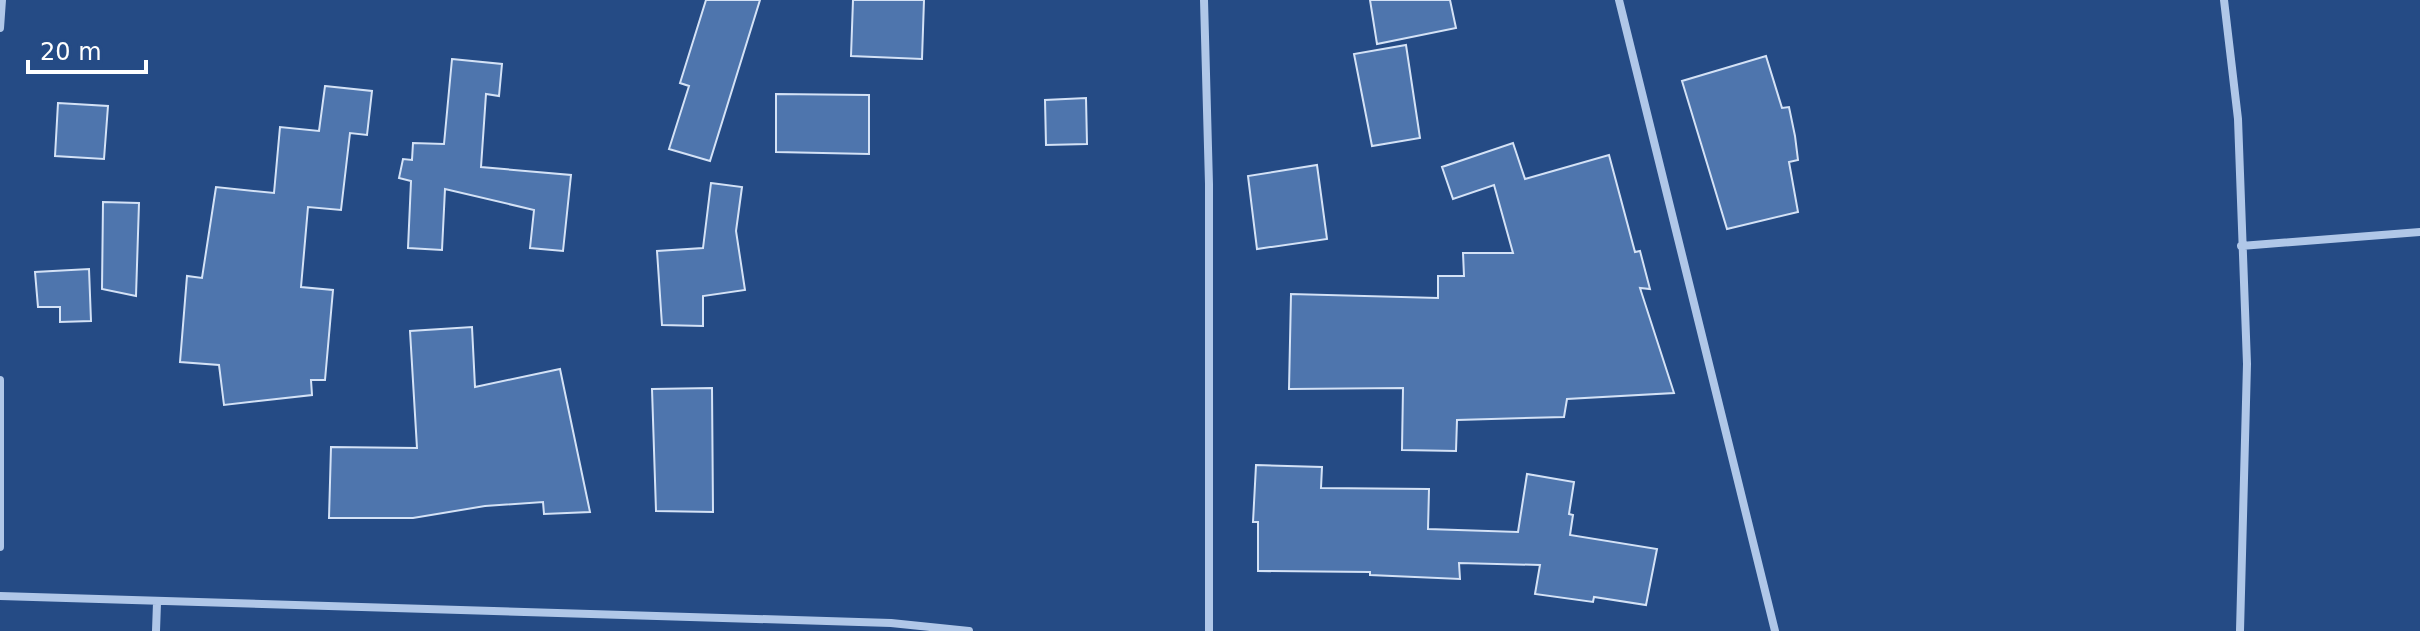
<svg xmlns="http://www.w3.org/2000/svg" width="2420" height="631" font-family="'DejaVu Sans',sans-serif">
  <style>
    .building { fill: #4e75ad; stroke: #d4e2f6; stroke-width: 2 }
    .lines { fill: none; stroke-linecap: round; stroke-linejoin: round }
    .minor { stroke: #b0c7e8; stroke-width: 8 }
  </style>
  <rect width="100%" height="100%" fill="#254b85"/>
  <path class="building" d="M 706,0 L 760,0 L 710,161 L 669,149 L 689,86 L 680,83 Z
    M 853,0 L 924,0 L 922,59 L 851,56 Z
    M 1370,0 L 1450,0 L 1456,28 L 1377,44 Z
    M 1406,45 L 1420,138 L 1372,146 L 1354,54 Z
    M 1766,56 L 1782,108 L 1789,107 L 1795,136 L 1798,160 L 1789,162 L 1798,212 L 1727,229 L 1682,81 Z
    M 452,59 L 502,64 L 499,96 L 486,94 L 481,167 L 571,175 L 563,251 L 530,248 L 534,210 L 445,189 L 442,250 L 408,248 L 411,181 L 399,178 L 403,159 L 412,160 L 413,143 L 444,144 Z
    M 325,86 L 372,91 L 367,135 L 350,133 L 341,210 L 308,207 L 301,287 L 333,290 L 325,380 L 311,380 L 312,395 L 224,405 L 219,365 L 180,362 L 187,276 L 202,278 L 216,187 L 274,193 L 280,127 L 319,131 Z
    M 776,94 L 869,95 L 869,154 L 776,152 Z
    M 1086,98 L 1087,144 L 1046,145 L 1045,100 Z
    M 58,103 L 108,106 L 104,159 L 55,156 Z
    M 1513,143 L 1525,179 L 1609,155 L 1635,252 L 1640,251 L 1650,289 L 1640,288 L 1674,393 L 1567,399 L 1564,417 L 1457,420 L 1456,451 L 1402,450 L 1403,388 L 1289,389 L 1291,294 L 1438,298 L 1438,276 L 1464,276 L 1463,253 L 1513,253 L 1494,185 L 1453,199 L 1442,167 Z
    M 1317,165 L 1327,239 L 1257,249 L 1248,176 Z
    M 711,183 L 742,187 L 736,231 L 745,290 L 703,296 L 703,326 L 662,325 L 657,251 L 703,248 Z
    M 103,202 L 139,203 L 136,296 L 102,289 Z
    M 89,269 L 91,321 L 60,322 L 60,307 L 38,307 L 35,272 Z
    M 472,327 L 475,387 L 560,369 L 590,512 L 544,514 L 543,502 L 485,506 L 413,518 L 329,518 L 331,447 L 417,448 L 410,331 Z
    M 712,388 L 713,512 L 656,511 L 652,389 Z
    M 1256,465 L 1322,467 L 1321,488 L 1429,489 L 1428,529 L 1518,532 L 1527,474 L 1574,482 L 1569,514 L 1573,515 L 1570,535 L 1657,549 L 1646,605 L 1594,597 L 1593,602 L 1535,594 L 1540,565 L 1459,563 L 1460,579 L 1370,575 L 1370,572 L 1258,571 L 1258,522 L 1253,522 Z"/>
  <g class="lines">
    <path class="minor" d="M 1204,0 L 1209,184 L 1209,631
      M 1619,0 L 1775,631
      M 2224,0 L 2238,119 L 2247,364 L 2240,631
      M 0,28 L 2,0
      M 2241,246 L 2420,232
      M 0,380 L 0,547
      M 0,596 L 891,623 L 969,631
      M 156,631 L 157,603"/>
  </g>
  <path d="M28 60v12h118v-12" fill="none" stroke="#ffffff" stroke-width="4"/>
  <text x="40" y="60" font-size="24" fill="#ffffff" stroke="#254b85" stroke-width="6" paint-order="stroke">20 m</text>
</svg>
